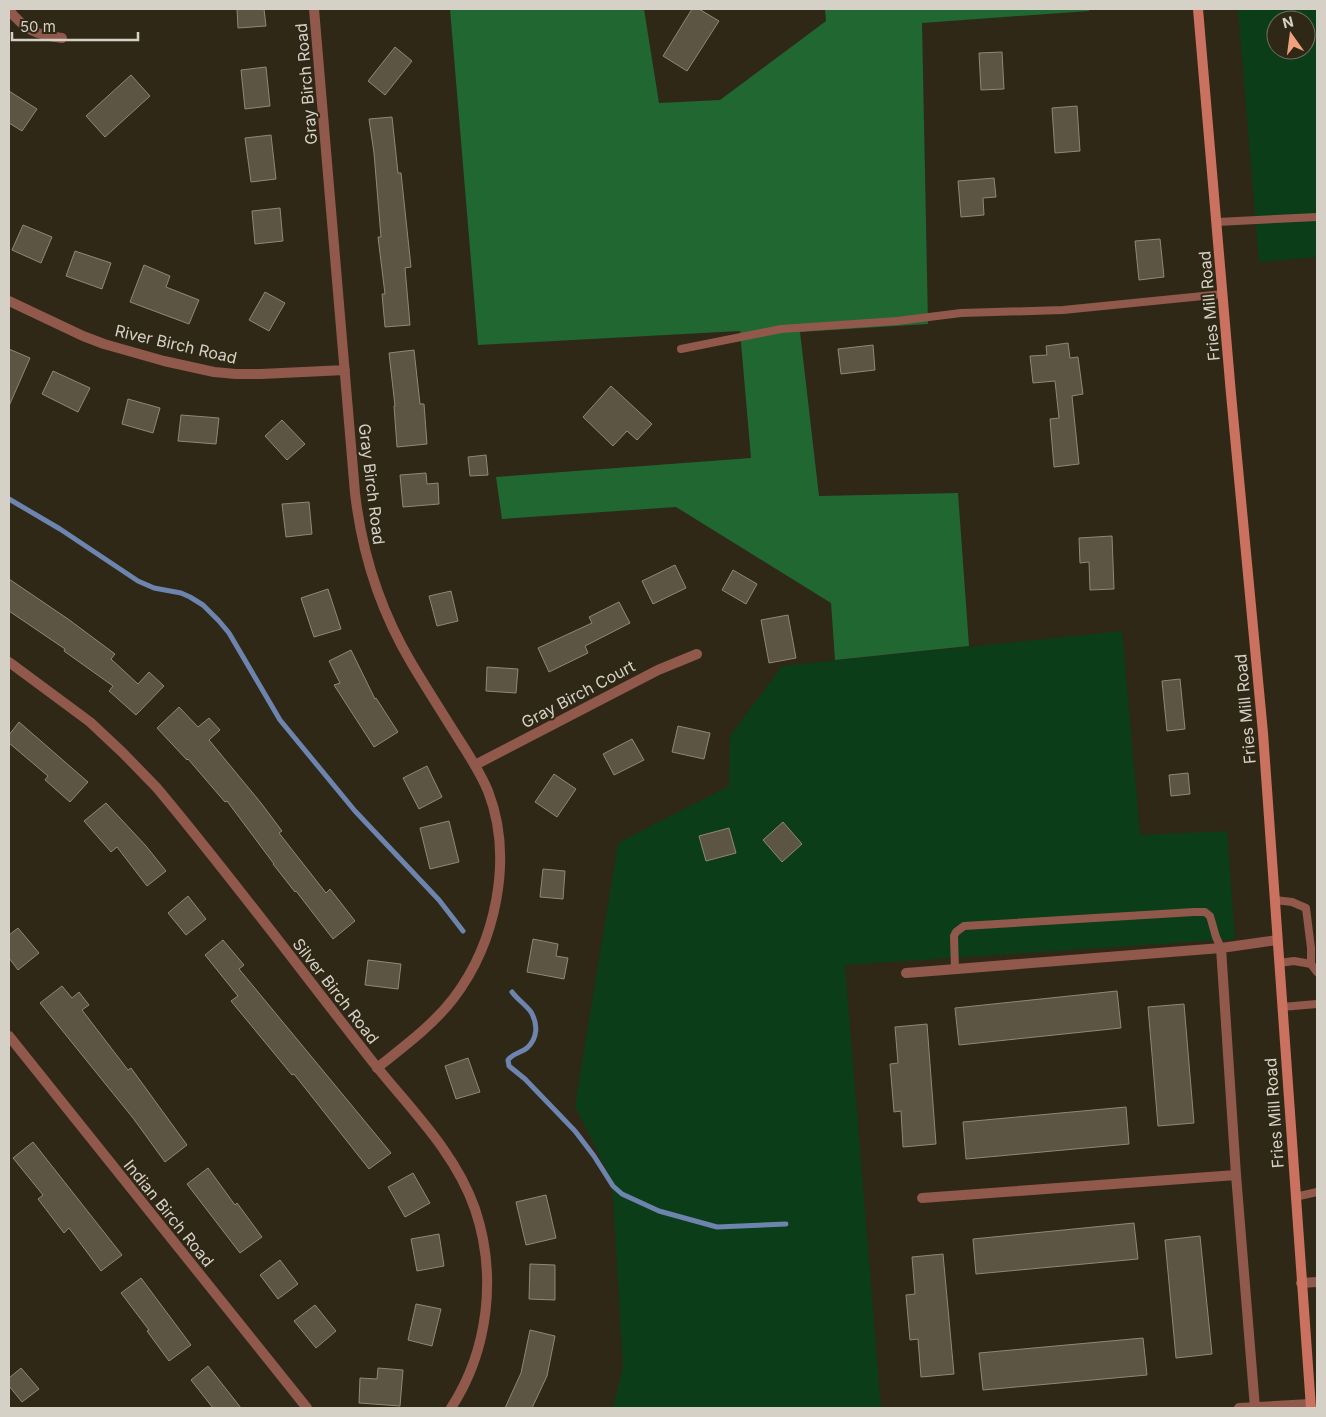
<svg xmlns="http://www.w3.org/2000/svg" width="1326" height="1417" font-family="Inter,sans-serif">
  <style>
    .green { fill: #0c3d19; fill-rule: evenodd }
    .forest { fill: #206731 }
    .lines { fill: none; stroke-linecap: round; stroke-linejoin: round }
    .stream { stroke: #6d84ae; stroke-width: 5 }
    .building { fill: #5d5543; stroke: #908874 }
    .service { stroke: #90594c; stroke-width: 8 }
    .minor { stroke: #90594c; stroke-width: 10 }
    .secondary { stroke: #ca725f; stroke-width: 10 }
    .labels { text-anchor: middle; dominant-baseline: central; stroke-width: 4; stroke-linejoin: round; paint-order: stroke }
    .street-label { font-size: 16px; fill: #d6d1c7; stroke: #2f2816 }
  </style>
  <rect width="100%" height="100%" fill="#2f2816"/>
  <path class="green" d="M 1238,9 L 1317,9 L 1317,257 L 1259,262 ZM 1276,20 L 1306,20 L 1306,50 L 1276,50 Z
    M 1122,631 L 1140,835 L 1227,831 L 1235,939 L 845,965 L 881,1408 L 613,1408 L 623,1367 L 612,1181 L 575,1106 L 618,843 L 729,786 L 730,736 L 782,666 Z"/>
  <path class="forest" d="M 450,9 L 644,9 L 659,103 L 720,100 L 826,21 L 825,9 L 1089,9 L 1089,11 L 922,23 L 928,324 L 800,332 L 819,496 L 958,493 L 969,646 L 835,660 L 831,603 L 676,507 L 502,519 L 496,477 L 751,458 L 740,331 L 478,345 Z"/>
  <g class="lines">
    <path class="stream" d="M 9,499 L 60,529 L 138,581 L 154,588 L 181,593 L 190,597 L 203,605 L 219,621 L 229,633 L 280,720 L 355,811 L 439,900 L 463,931
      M 512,992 C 517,999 526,1005 531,1012 C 538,1024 538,1038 527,1048 C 521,1053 513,1053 508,1060 L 509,1066 L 525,1079 L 575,1131 L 594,1156 L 613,1186 L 622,1194 L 659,1211 L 717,1227 L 786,1224"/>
  </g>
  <path class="building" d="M 237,9 L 264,9 L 266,26 L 238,28 Z
    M 692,9 L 699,9 L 719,21 L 687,71 L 663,56 Z
    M 395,47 L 412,61 L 385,95 L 368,81 Z
    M 1002,52 L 1004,89 L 981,90 L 979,53 Z
    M 266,67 L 270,106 L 245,109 L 241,70 Z
    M 131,75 L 150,96 L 105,137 L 86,116 Z
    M 9,91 L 37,109 L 22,131 L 9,123 Z
    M 1077,106 L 1080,151 L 1055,153 L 1052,108 Z
    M 392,117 L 398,173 L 401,173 L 411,267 L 405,268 L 410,325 L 385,327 L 382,294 L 385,294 L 378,237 L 381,237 L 374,153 L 369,119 Z
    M 271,135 L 276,179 L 251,182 L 245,138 Z
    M 994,178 L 996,197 L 983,198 L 984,215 L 961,217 L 958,181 Z
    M 280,208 L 283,241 L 255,244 L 252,211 Z
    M 23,225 L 52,237 L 41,263 L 12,250 Z
    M 1160,239 L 1164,277 L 1139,280 L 1135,241 Z
    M 75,251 L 111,263 L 102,289 L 66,276 Z
    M 144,265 L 170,276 L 166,287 L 199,300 L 189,324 L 130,302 Z
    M 265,292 L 285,303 L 269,331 L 249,320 Z
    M 1068,343 L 1070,358 L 1078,357 L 1083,394 L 1072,396 L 1079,464 L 1054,467 L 1050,419 L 1059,418 L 1055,381 L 1033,383 L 1030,356 L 1047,355 L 1046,346 Z
    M 873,345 L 875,370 L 841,374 L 838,349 Z
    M 9,349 L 30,358 L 9,406 Z
    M 414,350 L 420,404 L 424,404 L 427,444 L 397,447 L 394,406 L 395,406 L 389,353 Z
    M 53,371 L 90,388 L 78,412 L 42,394 Z
    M 611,386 L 652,424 L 637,440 L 627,431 L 613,446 L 583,417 Z
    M 128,399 L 160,408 L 153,433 L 122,424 Z
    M 181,415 L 219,418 L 216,444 L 178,441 Z
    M 282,420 L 305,444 L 287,460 L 265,436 Z
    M 486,455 L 488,475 L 470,476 L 468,457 Z
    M 426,473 L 427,484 L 438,483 L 439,504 L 403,507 L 400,475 Z
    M 309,502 L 312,534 L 286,537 L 282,504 Z
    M 1112,536 L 1114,589 L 1090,590 L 1089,562 L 1080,563 L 1079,538 Z
    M 675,565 L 686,588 L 653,604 L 642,581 Z
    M 733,570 L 757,584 L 746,604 L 722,590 Z
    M 9,579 L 68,619 L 115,654 L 111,659 L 138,684 L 149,672 L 164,686 L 136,715 L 109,691 L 113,686 L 64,651 L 65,649 L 9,611 Z
    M 328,589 L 341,629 L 314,637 L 301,598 Z
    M 451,591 L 458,621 L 437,626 L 429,596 Z
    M 619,602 L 630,623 L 585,646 L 588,653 L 549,672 L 538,648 L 592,623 L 589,617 Z
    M 788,615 L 796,658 L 769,663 L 761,620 Z
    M 351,650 L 375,699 L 376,698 L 398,732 L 374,747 L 334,685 L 340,683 L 329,661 Z
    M 487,667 L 518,669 L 516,693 L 486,691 Z
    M 1180,679 L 1185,729 L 1167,731 L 1162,681 Z
    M 179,707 L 198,727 L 209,718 L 220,730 L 209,740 L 261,803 L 282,831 L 279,833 L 326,893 L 330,889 L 355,921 L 333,939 L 296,891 L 295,892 L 273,864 L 274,864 L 227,801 L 225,802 L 188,759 L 187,760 L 157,728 Z
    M 19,722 L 88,782 L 70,802 L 45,780 L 48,776 L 9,743 L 9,735 Z
    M 678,726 L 710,733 L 704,759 L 672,752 Z
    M 632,739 L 644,760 L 614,775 L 603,754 Z
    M 427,766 L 442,797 L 419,809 L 403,778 Z
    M 1188,773 L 1190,794 L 1171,796 L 1169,775 Z
    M 554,774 L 576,789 L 557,817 L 535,802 Z
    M 106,803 L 146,846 L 166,871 L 147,886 L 117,847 L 111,852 L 84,821 Z
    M 449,821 L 459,862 L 430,869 L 420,828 Z
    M 783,822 L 802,844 L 782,862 L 763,840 Z
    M 729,828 L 736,853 L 706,861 L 699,836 Z
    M 543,869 L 565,871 L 563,899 L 540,897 Z
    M 188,896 L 206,919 L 186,935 L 168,913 Z
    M 18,928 L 39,953 L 18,970 L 9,958 L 9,935 Z
    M 533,939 L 558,944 L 556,956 L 568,958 L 564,979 L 527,972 Z
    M 223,940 L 244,965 L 239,969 L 391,1153 L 369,1169 L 294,1074 L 292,1075 L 231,1001 L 238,996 L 205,955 Z
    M 368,960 L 401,964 L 398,989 L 365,985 Z
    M 62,986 L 72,998 L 79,992 L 89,1005 L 82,1010 L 128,1070 L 131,1068 L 187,1145 L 165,1162 L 133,1118 L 40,1003 Z
    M 1117,991 L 1121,1028 L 959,1045 L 955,1008 Z
    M 1184,1004 L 1194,1123 L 1158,1126 L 1148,1007 Z
    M 927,1024 L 936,1144 L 903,1147 L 901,1111 L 894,1112 L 890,1064 L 898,1063 L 895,1027 Z
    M 468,1058 L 480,1092 L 456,1099 L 445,1066 Z
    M 1126,1107 L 1129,1144 L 966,1159 L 963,1122 Z
    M 33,1142 L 122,1255 L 101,1271 L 69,1228 L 64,1233 L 38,1199 L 43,1195 L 13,1158 Z
    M 208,1168 L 235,1205 L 237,1203 L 262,1237 L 240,1253 L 187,1184 Z
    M 413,1173 L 430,1203 L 405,1217 L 388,1187 Z
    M 546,1195 L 556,1238 L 526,1245 L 516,1202 Z
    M 1134,1223 L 1138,1259 L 976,1274 L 973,1239 Z
    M 439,1234 L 444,1266 L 417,1271 L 411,1239 Z
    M 1200,1236 L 1212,1354 L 1176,1358 L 1165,1240 Z
    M 943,1254 L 954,1374 L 921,1377 L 918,1339 L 910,1340 L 906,1295 L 915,1294 L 912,1257 Z
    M 280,1260 L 298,1284 L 278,1299 L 260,1275 Z
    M 530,1264 L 555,1265 L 555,1300 L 529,1299 Z
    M 141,1278 L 191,1345 L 169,1361 L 147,1331 L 149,1330 L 121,1293 Z
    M 416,1304 L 441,1309 L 432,1346 L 408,1340 Z
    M 315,1305 L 336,1331 L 316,1348 L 294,1321 Z
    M 530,1330 L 555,1336 L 547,1376 L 532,1408 L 505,1408 L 521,1373 Z
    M 1143,1338 L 1147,1375 L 983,1390 L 979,1353 Z
    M 208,1366 L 241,1408 L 213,1408 L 191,1380 Z
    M 21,1368 L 39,1389 L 22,1402 L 9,1386 L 9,1378 Z
    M 378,1368 L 403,1370 L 400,1406 L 359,1403 L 360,1378 L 377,1379 Z"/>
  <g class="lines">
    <path class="service" d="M 1217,222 L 1317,217
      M 681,349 L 781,329 L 897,321 L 961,313 L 1063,310 L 1223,294
      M 1275,900 L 1292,902 L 1306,908 L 1311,948 L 1311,964
      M 1279,963 L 1294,961 L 1311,964 L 1317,972
      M 955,969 L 954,936 L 956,932 L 964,926 L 1194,912 L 1205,912 L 1210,916 L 1216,937 L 1221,948
      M 1282,1007 L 1317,1004
      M 1295,1197 L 1317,1192"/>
    <path class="minor" d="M 314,9 L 355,493 C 362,554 381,612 412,664 C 427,689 443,714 458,738 C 469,755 480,772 488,791 C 514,858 496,943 453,999 C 432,1026 403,1047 377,1068
      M 9,10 C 25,30 36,35 62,38
      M 9,301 L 83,336 L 104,344 L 164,361 L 214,372 L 236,374 L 261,374 L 345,370
      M 9,662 L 90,722 L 123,753 L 157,788 C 229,874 296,964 365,1052 C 403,1102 454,1148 475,1209 C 497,1274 489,1350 451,1408
      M 475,765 L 658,670 L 697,654
      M 1221,948 L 1236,1175 L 1255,1408
      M 906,973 L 1221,948 L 1277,940
      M 9,1036 L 307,1408
      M 922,1198 L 1236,1175
      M 1301,1283 L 1317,1282
      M 1239,1408 L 1310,1404"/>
    <path class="secondary" d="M 1198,9 L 1231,394 L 1263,733 L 1311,1408"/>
  </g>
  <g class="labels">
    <g class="street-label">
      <text transform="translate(306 84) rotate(-95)">Gray Birch Road</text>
      <text transform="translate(1209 306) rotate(-95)">Fries Mill Road</text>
      <text transform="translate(176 344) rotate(13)">River Birch Road</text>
      <text transform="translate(372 484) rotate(83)">Gray Birch Road</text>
      <text transform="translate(578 694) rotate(-28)">Gray Birch Court</text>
      <text transform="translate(1245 709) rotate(-95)">Fries Mill Road</text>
      <text transform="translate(336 991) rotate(52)">Silver Birch Road</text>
      <text transform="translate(1274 1113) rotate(-94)">Fries Mill Road</text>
      <text transform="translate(169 1213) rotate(51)">Indian Birch Road</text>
    </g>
  </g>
  <rect width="1326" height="1417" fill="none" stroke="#d6d1c7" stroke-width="20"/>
  <g transform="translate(1291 35) rotate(346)"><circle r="24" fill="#2f2816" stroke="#726c5d"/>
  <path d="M0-4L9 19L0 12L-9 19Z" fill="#f1a17d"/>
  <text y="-8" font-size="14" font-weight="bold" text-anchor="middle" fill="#d6d1c7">N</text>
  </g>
  <path d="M12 32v8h126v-8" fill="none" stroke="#d6d1c7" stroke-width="2.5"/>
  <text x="20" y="32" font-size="15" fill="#d6d1c7" stroke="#2f2816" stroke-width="4" paint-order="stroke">50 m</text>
</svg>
